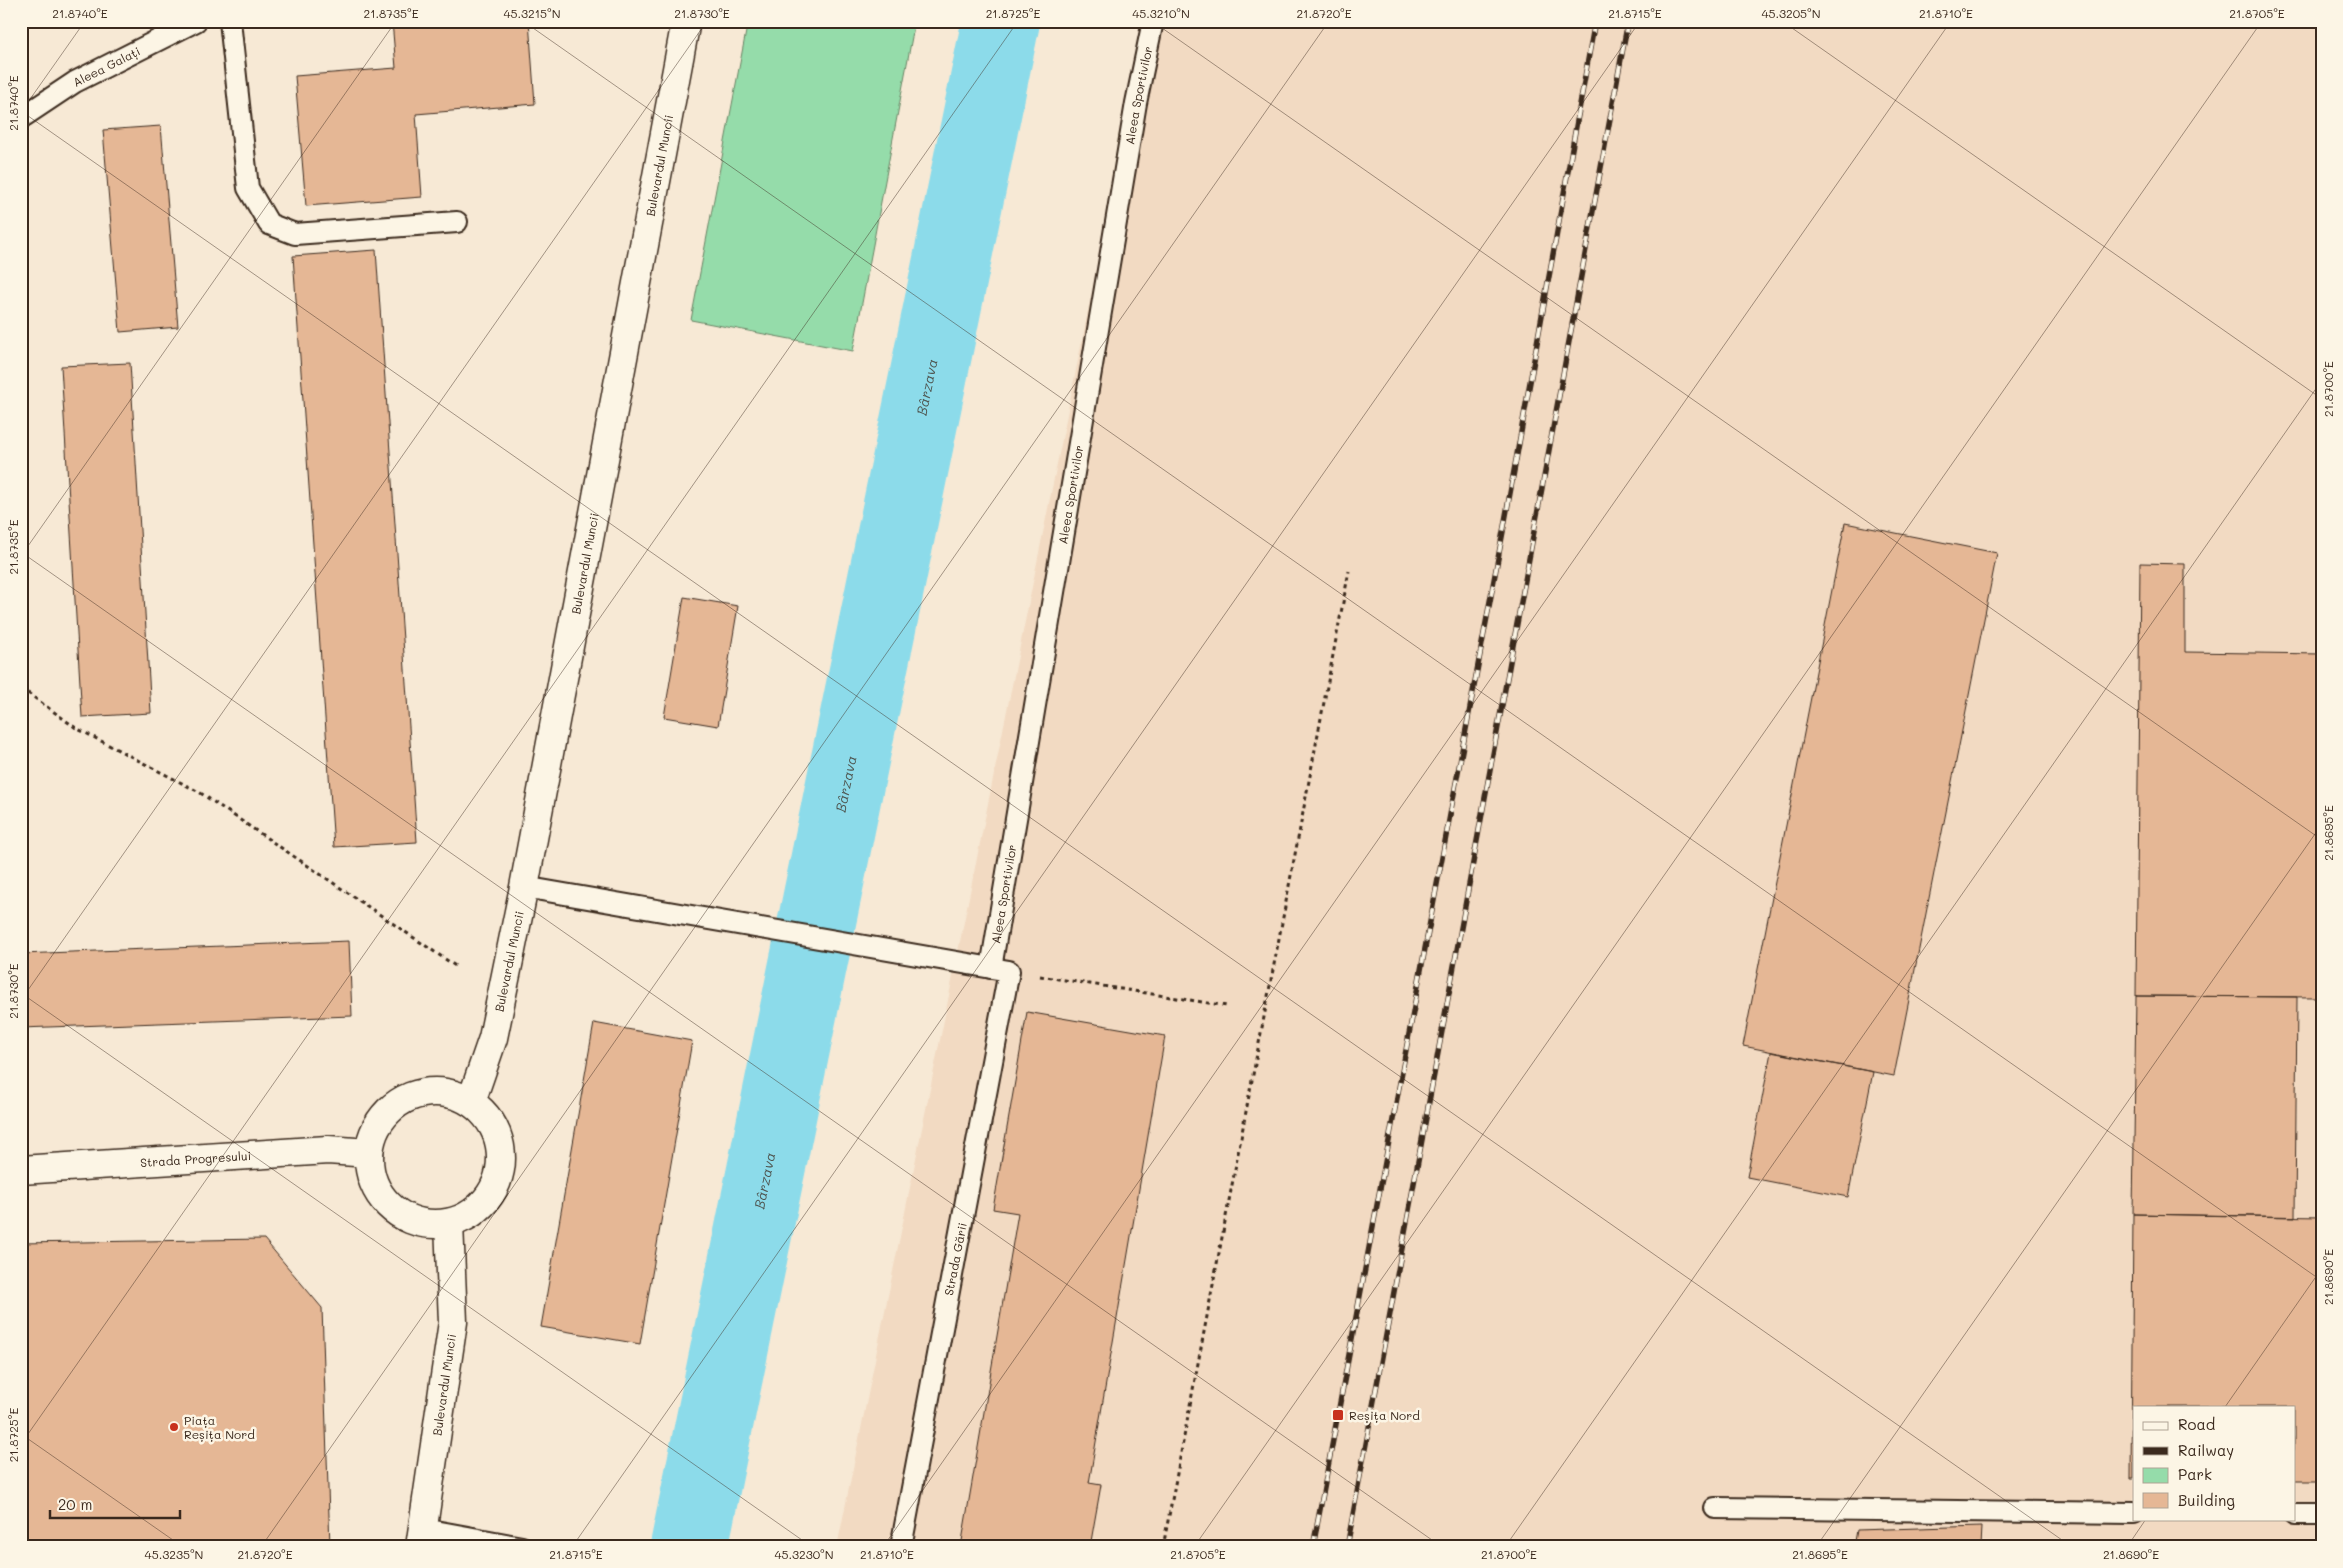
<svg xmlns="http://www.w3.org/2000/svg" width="2343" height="1568" font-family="Mali,sans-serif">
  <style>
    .built { fill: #f2dac2; fill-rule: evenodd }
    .green { fill: #95dcaa; stroke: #688364 }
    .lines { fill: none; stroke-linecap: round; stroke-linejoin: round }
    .river { stroke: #8cdbea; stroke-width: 78 }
    .building { fill: #e5b795; stroke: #3b2a1e }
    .lane-casing { stroke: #3b2a1e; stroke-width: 24 }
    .street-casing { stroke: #3b2a1e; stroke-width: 31 }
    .secondary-casing { stroke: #3b2a1e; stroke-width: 31 }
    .path { stroke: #3b2a1e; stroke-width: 3; stroke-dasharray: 4 4; stroke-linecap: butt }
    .lane { stroke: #fcf5e5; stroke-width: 20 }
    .street { stroke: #fcf5e5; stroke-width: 28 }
    .secondary { stroke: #fcf5e5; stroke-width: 28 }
    .rail-casing { stroke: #3b2a1e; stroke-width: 5.5 }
    .rail { stroke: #fcf5e5; stroke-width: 4; stroke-dasharray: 11; stroke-linecap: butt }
    .ticks { fill: none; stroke: #3b2a1e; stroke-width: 1; stroke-opacity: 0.45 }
    .poi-dot { fill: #c8321e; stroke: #fcf5e5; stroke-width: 2 }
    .labels { text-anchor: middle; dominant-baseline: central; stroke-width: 5; stroke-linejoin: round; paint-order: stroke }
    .street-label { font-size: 12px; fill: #3b2a1e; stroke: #fcf5e5 }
    .poi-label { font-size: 12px; fill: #3b2a1e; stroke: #fcf5e5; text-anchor: start }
    .water-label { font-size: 14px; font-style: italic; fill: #4f5651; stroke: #fcf5e5 }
    .neatline { fill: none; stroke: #3b2a1e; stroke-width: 2 }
    .ticks-label { font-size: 12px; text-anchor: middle; fill: #3b2a1e }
  </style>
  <rect width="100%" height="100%" fill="#f7e9d5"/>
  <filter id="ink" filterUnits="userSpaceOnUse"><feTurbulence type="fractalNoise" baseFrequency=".02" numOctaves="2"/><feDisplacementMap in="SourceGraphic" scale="10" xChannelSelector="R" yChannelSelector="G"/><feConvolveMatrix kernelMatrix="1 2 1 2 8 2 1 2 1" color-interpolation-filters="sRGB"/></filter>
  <g filter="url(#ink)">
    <path class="built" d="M 1147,21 L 2322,21 L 2322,1547 L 837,1547 ZM 2134,1407 L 2294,1407 L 2294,1519 L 2134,1519 Z"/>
    <path class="green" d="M 748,21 L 915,21 L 853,351 L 691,320 Z"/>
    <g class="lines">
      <path class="river" id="s1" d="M 689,1547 L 1001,21"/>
    </g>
    <path class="building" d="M 392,21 L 529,21 L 535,104 L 416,114 L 422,197 L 306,206 L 295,76 L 396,68 Z
      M 161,126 L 178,327 L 120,332 L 103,130 Z
      M 376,250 L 417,842 L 334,847 L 293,256 Z
      M 130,363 L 151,713 L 82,717 L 61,366 Z
      M 1845,523 L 1997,553 L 1894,1076 L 1743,1046 Z
      M 2140,563 L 2185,564 L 2185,652 L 2322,654 L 2322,997 L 2136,996 Z
      M 684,597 L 738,606 L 718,726 L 664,717 Z
      M 349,941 L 352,1016 L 21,1028 L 21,954 Z
      M 2136,996 L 2297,997 L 2295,1217 L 2133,1214 Z
      M 1027,1012 L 1165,1036 L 1089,1483 L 1101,1485 L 1090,1547 L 961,1547 L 1018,1213 L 993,1209 Z
      M 594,1023 L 692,1041 L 640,1344 L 541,1327 Z
      M 1771,1052 L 1873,1072 L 1848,1197 L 1747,1177 Z
      M 2133,1214 L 2322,1217 L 2322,1480 L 2294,1480 L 2294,1407 L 2134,1407 L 2134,1478 L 2131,1478 Z
      M 264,1239 L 322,1308 L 330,1547 L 21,1547 L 21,1243 Z
      M 1982,1526 L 1981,1547 L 1854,1547 L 1857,1530 Z"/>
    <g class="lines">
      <defs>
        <g id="lane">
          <path d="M 230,21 L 248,188 L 269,224 L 295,234 L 457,222"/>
          <path id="s2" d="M 21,118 L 75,82 L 196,21"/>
          <path d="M 524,887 L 1009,971 L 901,1547"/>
          <path id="s3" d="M 991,968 L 1136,103 L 1153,21"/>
          <path d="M 1715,1508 L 2134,1513"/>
          <path d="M 2294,1515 L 2322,1515"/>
          <path d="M 424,1529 L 522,1547"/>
        </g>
        <g id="street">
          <path id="s4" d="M 21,1170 L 328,1150 L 369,1153"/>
        </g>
        <g id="secondary">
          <circle cx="435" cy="1158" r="66"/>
          <path id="s5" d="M 471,1102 L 493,1038 L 524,887 L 686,21"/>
          <path id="s6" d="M 420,1547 L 453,1322 L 449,1223"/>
        </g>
      </defs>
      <use href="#lane" class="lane-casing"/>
      <use href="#street" class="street-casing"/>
      <use href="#secondary" class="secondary-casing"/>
      <path class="path" d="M 21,688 L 76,728 L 199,792 L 457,967
        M 1040,976 L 1227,1006
        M 1163,1547 L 1349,571"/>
      <use href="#lane" class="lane"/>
      <use href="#street" class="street"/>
      <use href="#secondary" class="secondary"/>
      <defs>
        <path id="rail" d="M 1313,1547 L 1505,521 L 1595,21
          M 1347,1547 L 1628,21"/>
      </defs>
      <use href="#rail" class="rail-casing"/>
      <use href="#rail" class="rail"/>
    </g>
  </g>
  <path class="ticks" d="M 523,21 L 2322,1281M 1152,21 L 2322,840M 1782,21 L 2322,399M 21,111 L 2072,1547M 21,112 L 85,21M 21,552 L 1442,1547M 21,556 L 396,21M 21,993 L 812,1547M 21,1000 L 707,21M 2225,1407 L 2322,1268M 21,1434 L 183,1547M 21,1444 L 1018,21M 261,1547 L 1329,21M 572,1547 L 1640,21M 883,1547 L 1951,21M 1194,1547 L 2262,21M 1505,1547 L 2322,380M 1816,1547 L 2322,824M 2127,1547 L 2146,1519"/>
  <g class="poi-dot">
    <rect x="1332" y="1409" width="12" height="12" rx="2.5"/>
    <circle cx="174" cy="1427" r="5"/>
  </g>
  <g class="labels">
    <g class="street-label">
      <text stroke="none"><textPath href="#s2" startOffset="100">Aleea Galați</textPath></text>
      <text stroke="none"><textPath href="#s3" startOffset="885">Aleea Sportivilor</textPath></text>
      <text stroke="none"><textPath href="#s5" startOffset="956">Bulevardul Muncii</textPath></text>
      <text stroke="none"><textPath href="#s3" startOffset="480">Aleea Sportivilor</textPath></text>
      <text stroke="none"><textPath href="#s5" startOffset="551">Bulevardul Muncii</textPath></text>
      <text stroke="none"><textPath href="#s3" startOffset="75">Aleea Sportivilor</textPath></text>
      <text stroke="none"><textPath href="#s5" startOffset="146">Bulevardul Muncii</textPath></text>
      <text stroke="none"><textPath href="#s4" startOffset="175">Strada Progresului</textPath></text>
      <text transform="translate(955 1259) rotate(-79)">Strada Gării</text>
      <text stroke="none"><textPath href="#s6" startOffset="164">Bulevardul Muncii</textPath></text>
    </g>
    <g class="poi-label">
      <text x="1349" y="1415">Reșița Nord</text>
      <text x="184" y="1420">Piața<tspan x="184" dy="14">Reșița Nord</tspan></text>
    </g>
    <g class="water-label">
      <text stroke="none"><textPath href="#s1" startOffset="1184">Bârzava</textPath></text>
      <text stroke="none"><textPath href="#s1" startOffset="779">Bârzava</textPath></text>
      <text stroke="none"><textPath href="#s1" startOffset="374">Bârzava</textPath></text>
    </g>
  </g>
  <rect width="2343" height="1568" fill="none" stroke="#fcf5e5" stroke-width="55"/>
  <rect x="2133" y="1406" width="162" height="115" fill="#fcf5e5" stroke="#afa495"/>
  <rect x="2143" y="1422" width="25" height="8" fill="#fcf5e5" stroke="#afa495"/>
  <text x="2178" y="1430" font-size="15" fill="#3b2a1e">Road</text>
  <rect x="2143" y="1447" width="25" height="8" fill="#3b2a1e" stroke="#afa495"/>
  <text x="2178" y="1456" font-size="15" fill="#3b2a1e">Railway</text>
  <rect x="2143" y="1468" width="25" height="15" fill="#95dcaa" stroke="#afa495"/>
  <text x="2178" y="1480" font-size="15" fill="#3b2a1e">Park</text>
  <rect x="2143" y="1493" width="25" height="15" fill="#e5b795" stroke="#afa495"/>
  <text x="2178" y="1506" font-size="15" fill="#3b2a1e">Building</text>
  <path d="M50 1510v8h130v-8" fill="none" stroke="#3b2a1e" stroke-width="2.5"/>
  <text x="58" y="1510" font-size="15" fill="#3b2a1e" stroke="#fcf5e5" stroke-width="4" paint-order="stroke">20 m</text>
  <rect x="28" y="28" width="2288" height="1512" class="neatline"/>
  <g class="ticks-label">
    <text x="80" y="18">21.8740°E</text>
    <text x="391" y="18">21.8735°E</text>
    <text x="532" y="18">45.3215°N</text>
    <text x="702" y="18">21.8730°E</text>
    <text x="1013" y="18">21.8725°E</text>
    <text x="1161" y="18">45.3210°N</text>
    <text x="1324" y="18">21.8720°E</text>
    <text x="1635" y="18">21.8715°E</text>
    <text x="1791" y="18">45.3205°N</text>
    <text x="1946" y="18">21.8710°E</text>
    <text x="2257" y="18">21.8705°E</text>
    <text transform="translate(14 103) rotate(-90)" y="4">21.8740°E</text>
    <text transform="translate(2329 389) rotate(-90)" y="4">21.8700°E</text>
    <text transform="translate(14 547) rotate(-90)" y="4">21.8735°E</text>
    <text transform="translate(2329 833) rotate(-90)" y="4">21.8695°E</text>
    <text transform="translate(14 991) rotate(-90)" y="4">21.8730°E</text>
    <text transform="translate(2329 1277) rotate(-90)" y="4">21.8690°E</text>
    <text transform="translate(14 1435) rotate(-90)" y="4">21.8725°E</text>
    <text x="174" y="1559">45.3235°N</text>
    <text x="265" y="1559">21.8720°E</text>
    <text x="576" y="1559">21.8715°E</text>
    <text x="804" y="1559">45.3230°N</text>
    <text x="887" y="1559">21.8710°E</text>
    <text x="1198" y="1559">21.8705°E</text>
    <text x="1509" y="1559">21.8700°E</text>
    <text x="1820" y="1559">21.8695°E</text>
    <text x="2131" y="1559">21.8690°E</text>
  </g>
</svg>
